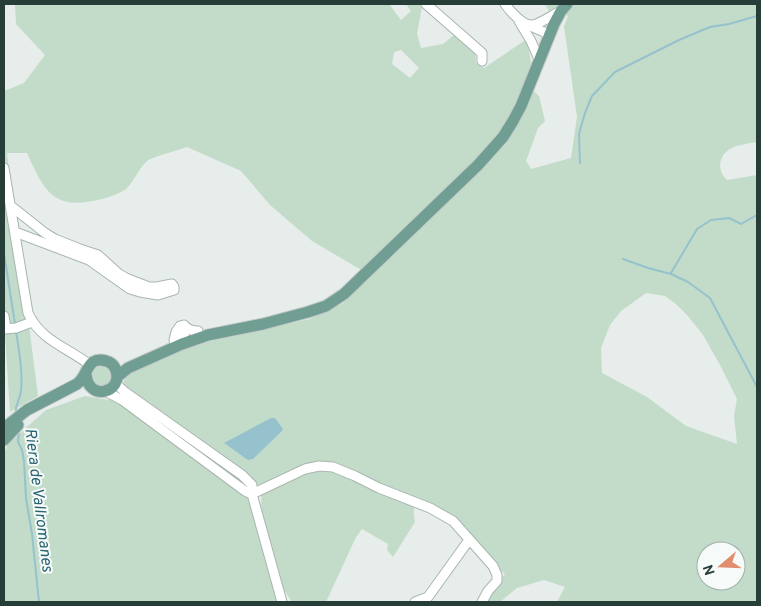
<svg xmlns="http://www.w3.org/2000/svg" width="761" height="606" font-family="Overpass,sans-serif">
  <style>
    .green { fill: #c2dcc9; fill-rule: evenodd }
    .water { fill: #95c2cc }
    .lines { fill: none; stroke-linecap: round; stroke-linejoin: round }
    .stream { stroke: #95c2cc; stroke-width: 2 }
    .minor-casing { stroke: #a9b5b1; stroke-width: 11 }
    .major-casing { stroke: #c3c9c7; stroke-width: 13 }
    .minor { stroke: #fff; stroke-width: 9 }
    .major { stroke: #709e93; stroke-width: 11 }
    .labels { text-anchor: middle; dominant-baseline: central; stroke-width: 4; stroke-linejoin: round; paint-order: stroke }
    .water-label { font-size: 16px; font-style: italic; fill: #276573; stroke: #f6faf8 }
  </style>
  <rect width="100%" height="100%" fill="#e6edea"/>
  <path class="green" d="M 15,4 L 389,4 L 401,20 L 411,11 L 406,4 L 419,4 L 422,7 L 417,34 L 421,48 L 443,44 L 454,35 L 475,53 L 476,63 L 484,68 L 527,39 L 531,63 L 525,82 L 539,96 L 545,121 L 538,128 L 526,161 L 531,169 L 571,158 L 577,117 L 564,26 L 568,16 L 556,8 L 549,11 L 545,4 L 757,4 L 757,142 C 749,143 737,145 730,149 C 718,156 717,171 727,180 L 757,175 L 757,602 L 557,602 L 565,587 L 544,580 L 517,588 L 500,602 L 485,602 L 489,594 L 505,574 L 419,498 C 413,505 413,513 415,522 L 393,557 L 387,550 L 388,544 L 362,529 L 356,537 L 326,602 L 292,602 L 282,587 L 262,517 C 259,497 267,493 251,478 L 126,388 L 123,383 L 127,375 L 154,360 L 201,343 L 310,319 L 342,304 L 374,274 L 358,268 L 312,241 L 270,205 L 241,171 L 187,147 C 179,150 152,157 147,161 C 138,169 134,182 126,189 C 117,195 107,198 97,200 C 52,211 43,188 27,153 L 7,153 L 38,396 L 10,412 L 4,319 L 4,91 L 24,83 L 45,55 L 16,24 ZM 401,50 L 419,68 L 410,78 L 392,64 L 394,52 ZM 646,293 L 665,296 L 676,304 L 687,315 L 703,335 L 720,365 L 737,399 L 734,416 L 737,444 L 686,426 L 647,397 L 602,373 L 601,348 L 610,325 L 621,311 ZM 706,551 L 736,551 L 736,581 L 706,581 Z
    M92 376a10 10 0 1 1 20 0a10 10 0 1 1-20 0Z
    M 85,396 L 109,400 L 114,398 L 244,492 L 249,498 L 280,602 L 4,602 L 4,453 L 8,444 L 46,410 Z"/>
  <path class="water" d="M 271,418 L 275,418 L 283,429 L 282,431 L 253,459 L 248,460 L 224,443 Z"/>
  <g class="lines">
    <path class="stream" d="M 580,163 L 579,134 L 585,113 L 592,96 L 615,72 L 679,40 L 710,27 L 729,24 L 757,16
      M 4,253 L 15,324
      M 623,259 L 648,268 L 671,274 L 688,282 L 710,298 L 757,387
      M 671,273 L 697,229 L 711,220 L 729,218 L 741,224 L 757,215
      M 16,415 C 14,406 20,400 21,391 C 23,371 19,352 16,331
      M 19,431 L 18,442 L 22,450 L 24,461 L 26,498 L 32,534 L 39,602"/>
    <defs>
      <path id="minor" d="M 426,4 L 482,53 L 482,61
        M 505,4 C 509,10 523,26 532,25 C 538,25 554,14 561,11
        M 519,21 L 531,41 L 539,59
        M 528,25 L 544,32 L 549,36
        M 4,168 L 28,313 C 41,341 67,347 90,365
        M 11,206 L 45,233 L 55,239 L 80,249 L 98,255 L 119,274 L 128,279 L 149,287 L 157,287 L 172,284 L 174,287 L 174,290 L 158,295 L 140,292 L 130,289 L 89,260 L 15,232
        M 4,316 L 6,328
        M 184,325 C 188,330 192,331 198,331
        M 4,329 L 16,328 L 32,322
        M 174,340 L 176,332 L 180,326 L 184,325
        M 182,344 L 184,336 L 184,325
        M 105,391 L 122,400 L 245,491 L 252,494 L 252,485 L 242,475 L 125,392 L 115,383
        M 282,602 L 252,494 L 305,469 L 319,466 L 333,467 L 355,476 L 379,488 L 430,508 L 453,521 L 493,566 L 497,575 L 497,581 L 488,591 L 482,602
        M 415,602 L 428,597 L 469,540"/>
      <path id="major" d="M 117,377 L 128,368 L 182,344 L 208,335 L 263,324 L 308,312 L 326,306 L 344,294 L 478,165 L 503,137 L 513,121 L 521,106 L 554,24 L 561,11 L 567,4
        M 4,428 L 27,410 L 77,384 C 86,377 86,367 93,362 C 98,359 104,360 109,362 C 113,364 115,366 116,371 C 123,393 88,402 86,374
        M 4,440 L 18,425"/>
    </defs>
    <use href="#minor" class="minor-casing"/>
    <use href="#major" class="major-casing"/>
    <use href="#minor" class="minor"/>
    <use href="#major" class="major"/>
  </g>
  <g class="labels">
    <g class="water-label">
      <text transform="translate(38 500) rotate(83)">Riera de Vallromanes</text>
    </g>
  </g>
  <rect width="761" height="606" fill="none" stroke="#273e38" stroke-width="10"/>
  <g transform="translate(721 566) rotate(251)"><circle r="24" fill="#f6faf8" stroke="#a3afab"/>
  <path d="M0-4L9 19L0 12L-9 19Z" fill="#e38d6f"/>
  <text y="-8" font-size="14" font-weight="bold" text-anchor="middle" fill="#273e38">N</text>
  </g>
</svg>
